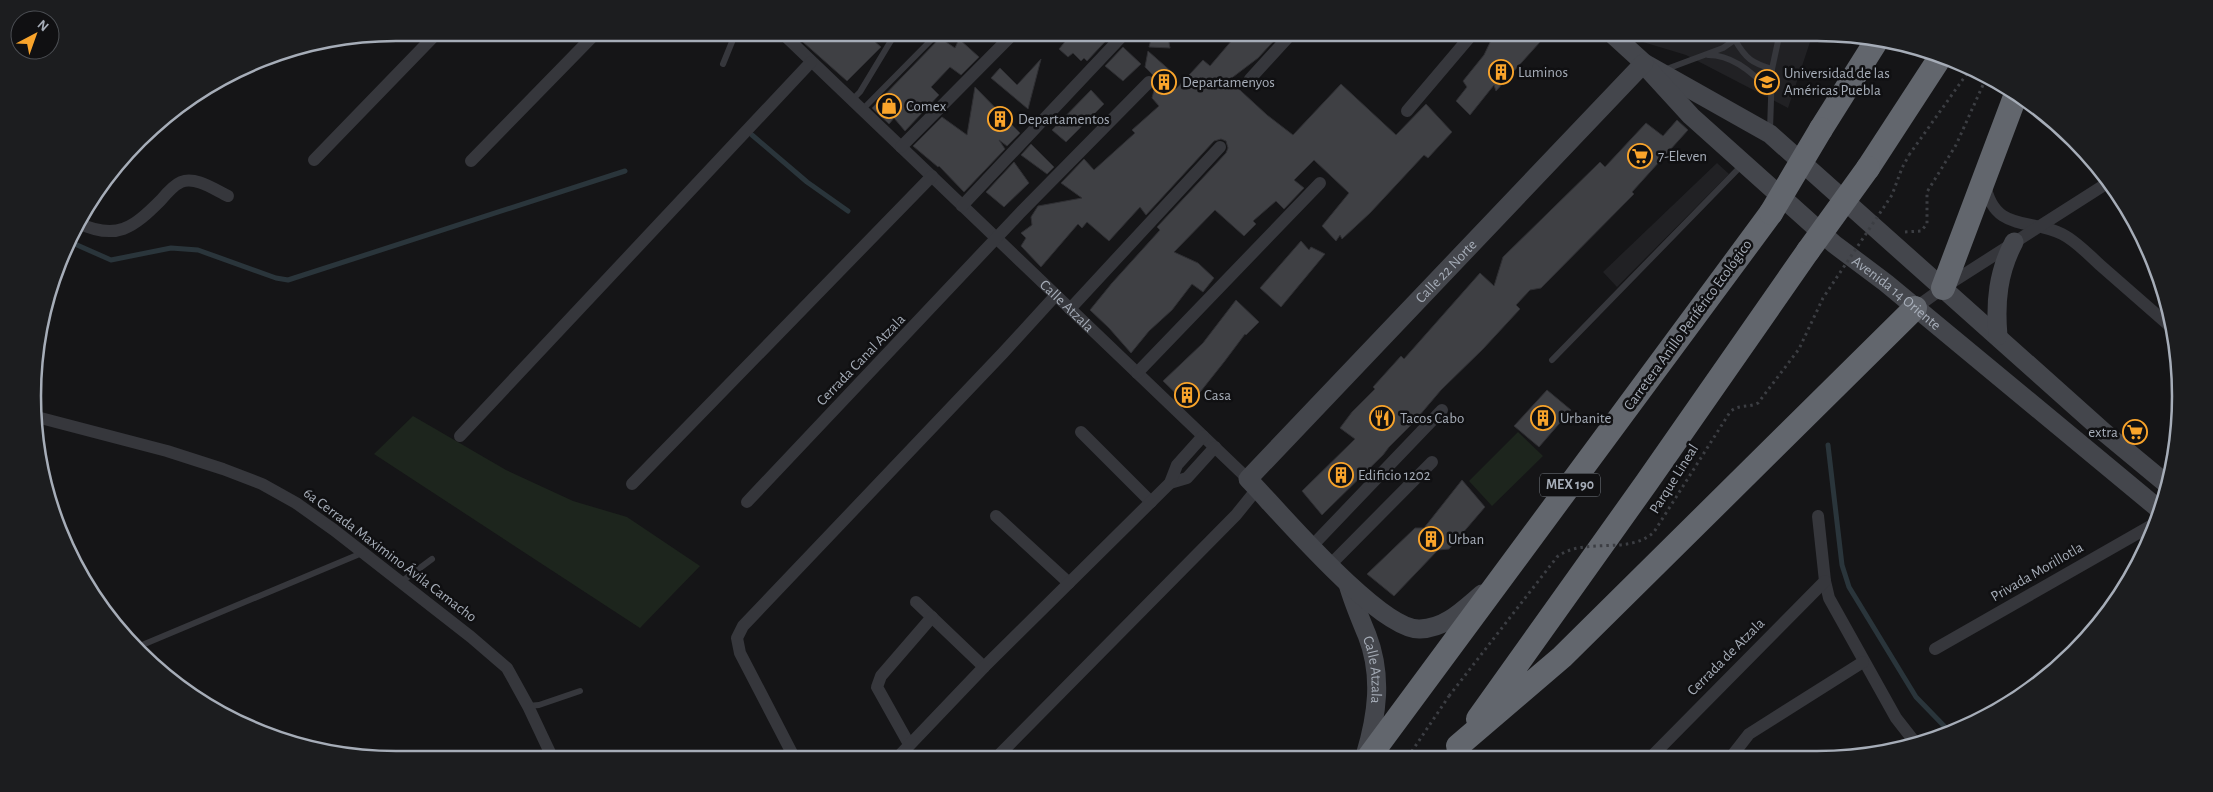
<svg xmlns="http://www.w3.org/2000/svg" width="2213" height="792" font-family="'Alegreya Sans',sans-serif">
  <style>
    .built { fill: #212124 }
    .green { fill: #1d251d }
    .lines { fill: none; stroke-linecap: round; stroke-linejoin: round }
    .stream { stroke: #2a353b; stroke-width: 5 }
    .building { fill: #3f4044; stroke: #2f2f33 }
    .path { stroke: #3c3e43; stroke-width: 3; stroke-dasharray: 2.5 4; stroke-linecap: butt }
    .lane { stroke: #36373c; stroke-width: 6 }
    .street { stroke: #36373c; stroke-width: 12 }
    .secondary { stroke: #44464c; stroke-width: 19 }
    .highway { stroke: #62666d; stroke-width: 24 }
    .path-bridge { stroke: #3c3e43; stroke-width: 3; stroke-dasharray: 2.5 4; stroke-linecap: butt }
    .highway-bridge { stroke: #62666d; stroke-width: 24 }
    .labels { text-anchor: middle; dominant-baseline: central; stroke-width: 5; stroke-linejoin: round; paint-order: stroke }
    .shield { fill: #101012; stroke: #797e86; stroke-width: 1 }
    .shield-label { font-size: 14px; font-weight: bold; fill: #a6adb8 }
    .poi-label { font-size: 15px; fill: #a6adb8; stroke: #101012; text-anchor: start }
    .street-label { font-size: 15px; fill: #a6adb8; stroke: #101012 }
    .rim { fill: none; stroke: #a6adb8; stroke-width: 2.5 }
  </style>
  <rect width="100%" height="100%" fill="#151517"/>
  <path class="built" d="M 1626,33 L 1813,33 L 1788,108 L 1686,55 L 1633,39 Z
    M 1717,163 L 1729,174 L 1617,287 L 1603,272 Z"/>
  <path class="green" d="M 413,416 L 506,470 L 573,501 L 627,517 L 700,566 L 640,628 L 374,454 Z
    M 1518,432 L 1543,456 L 1492,506 L 1469,481 Z"/>
  <g class="lines">
    <path class="stream" d="M 752,135 L 807,182 L 848,211
      M 68,241 L 111,260 L 171,248 L 198,250 L 276,278 L 288,280 L 625,171
      M 1828,445 L 1842,565 L 1849,587 L 1916,697 L 1949,731"/>
  </g>
  <path class="building" d="M 811,32 L 864,32 L 881,47 L 847,81 L 803,42 Z
    M 1073,32 L 1114,32 L 1087,61 L 1084,58 L 1081,61 L 1073,53 L 1068,57 L 1059,49 Z
    M 1153,32 L 1167,32 L 1170,48 L 1149,47 Z
    M 1239,32 L 1282,32 L 1258,58 L 1229,80 L 1267,115 L 1293,135 L 1341,84 L 1396,135 L 1426,104 L 1452,132 L 1428,158 L 1424,155 L 1370,213 L 1342,239 L 1340,235 L 1336,241 L 1322,226 L 1349,193 L 1314,160 L 1294,180 L 1304,188 L 1284,209 L 1276,201 L 1253,221 L 1256,224 L 1244,236 L 1215,210 L 1174,252 L 1198,263 L 1214,278 L 1203,292 L 1192,284 L 1172,310 L 1149,331 L 1131,353 L 1109,328 L 1090,310 L 1112,283 L 1160,230 L 1157,227 L 1226,153 L 1228,148 L 1226,141 L 1221,139 L 1214,141 L 1146,215 L 1140,207 L 1109,241 L 1087,222 L 1082,228 L 1078,224 L 1041,267 L 1021,246 L 1026,238 L 1021,233 L 1032,225 L 1031,217 L 1038,206 L 1082,198 L 1061,183 L 1084,159 L 1094,170 L 1135,133 L 1132,130 L 1159,106 L 1152,98 L 1157,79 L 1145,67 L 1148,51 L 1174,74 L 1176,89 L 1203,60 L 1210,66 Z
    M 1495,32 L 1549,32 L 1496,91 L 1494,85 L 1470,115 L 1456,101 L 1467,87 L 1463,81 L 1484,55 Z
    M 940,38 L 955,48 L 959,39 L 979,57 L 961,75 L 950,67 L 931,87 L 939,95 L 905,131 L 894,118 L 889,124 L 872,108 Z
    M 1123,47 L 1141,64 L 1123,81 L 1105,66 Z
    M 1041,59 L 1028,109 L 991,78 L 1000,68 L 1017,85 Z
    M 975,87 L 1020,133 L 1007,146 L 999,140 L 1005,149 L 964,192 L 939,166 L 938,167 L 913,146 L 942,117 L 967,135 Z
    M 1091,90 L 1104,104 L 1066,142 L 1052,130 Z
    M 1677,120 L 1688,130 L 1632,192 L 1634,194 L 1541,288 L 1530,290 L 1516,305 L 1520,309 L 1483,349 L 1441,390 L 1413,423 L 1389,447 L 1383,455 L 1322,515 L 1302,491 L 1355,439 L 1340,428 L 1352,412 L 1375,389 L 1373,387 L 1401,356 L 1404,359 L 1480,273 L 1494,286 L 1503,257 L 1600,162 L 1605,167 L 1646,123 L 1663,136 Z
    M 1031,144 L 1054,167 L 1047,174 L 1021,155 Z
    M 1014,162 L 1029,183 L 1004,207 L 986,192 Z
    M 1301,241 L 1309,250 L 1311,247 L 1325,254 L 1281,307 L 1260,288 Z
    M 1236,300 L 1259,322 L 1246,335 L 1245,334 L 1224,362 L 1189,406 L 1163,381 L 1203,343 Z
    M 1547,390 L 1571,410 L 1539,447 L 1514,426 Z
    M 1462,480 L 1485,507 L 1449,549 L 1438,550 L 1394,596 L 1367,574 L 1415,528 L 1424,528 Z"/>
  <g class="lines">
    <path class="path" d="M 1909,155 L 1971,68
      M 1905,232 L 1921,231 L 1927,224 L 1927,192 L 1956,145 L 1987,76
      M 1408,757 L 1449,696"/>
    <path class="lane" d="M 1735,40 C 1746,59 1752,63 1772,69
      M 1708,55 C 1734,55 1755,74 1771,93
      M 723,64 L 736,32
      M 1664,70 L 1723,48 L 1746,32
      M 852,100 L 860,92 L 892,39
      M 862,110 L 939,32
      M 1770,130 L 1772,69 L 1780,32
      M 1552,360 L 1743,164
      M 401,582 L 432,559
      M 135,648 L 362,553
      M 528,706 L 539,705 L 580,691"/>
    <g class="street">
      <path id="s1" d="M 781,32 L 1248,479"/>
      <path d="M 1250,79 L 1293,32"/>
      <path d="M 1407,111 L 1474,32"/>
      <path d="M 901,147 L 1015,32"/>
      <path d="M 314,160 L 438,32"/>
      <path d="M 471,161 L 597,32"/>
      <path d="M 1985,184 C 1994,233 2031,218 2062,234 C 2076,241 2088,254 2100,265 C 2124,286 2148,307 2172,328"/>
      <path d="M 962,206 L 1126,32"/>
      <path d="M 78,223 C 117,241 133,228 161,200 C 166,194 174,185 181,182 C 196,176 215,190 228,196"/>
      <path d="M 1915,308 L 1943,288 L 2109,182"/>
      <path d="M 1070,309 L 1220,147"/>
      <path d="M 1137,373 L 1320,183"/>
      <path d="M 33,416 L 167,451 L 223,469 L 262,484 L 296,503 L 334,530 L 471,637 L 507,668 L 528,706 L 553,759"/>
      <path d="M 1081,432 L 1151,502"/>
      <path d="M 460,436 L 811,62"/>
      <path d="M 1170,483 L 1187,478 L 1215,447"/>
      <path d="M 632,484 L 932,176"/>
      <path d="M 747,502 L 1020,213 L 1149,82"/>
      <path d="M 996,516 L 1069,583"/>
      <path d="M 1818,516 L 1825,581 L 1829,598 L 1896,718 L 1914,741"/>
      <path d="M 1312,546 L 1442,410"/>
      <path d="M 1330,565 L 1432,462"/>
      <path d="M 916,602 L 984,667"/>
      <path d="M 1935,649 L 2154,524"/>
      <path d="M 909,744 L 877,687 L 881,676 L 932,617"/>
      <path d="M 900,755 L 984,667 L 1170,483 L 1177,465 L 1203,436"/>
      <path d="M 1651,757 L 1825,581"/>
      <path d="M 1731,757 L 1749,734 L 1863,662"/>
      <path d="M 996,758 L 1236,515 L 1257,489"/>
      <path d="M 795,759 L 740,653 L 737,638 L 743,626 L 1003,353 L 1056,295"/>
    </g>
    <g class="secondary">
      <path d="M 1610,32 L 1644,63 L 1770,134 L 2105,433 L 2169,486"/>
      <path id="s2" d="M 1648,69 L 1691,116 L 1834,244 L 1886,283 L 2160,510"/>
      <path d="M 1998,336 C 1995,302 1998,272 2014,242"/>
      <path id="s3" d="M 1348,584 C 1353,602 1360,618 1367,635 C 1383,676 1377,716 1365,756"/>
      <path id="s4" d="M 1482,594 C 1463,610 1446,628 1420,629 C 1380,631 1278,510 1248,479 L 1644,63"/>
    </g>
    <path class="highway" d="M 1821,129 L 1877,40
      M 1868,168 L 1941,56
      M 1943,288 L 2016,94
      M 1478,719 L 1647,482 L 1808,251
      M 1458,746 L 1562,657 L 1915,308
      M 1369,757 L 1771,213"/>
    <path class="path-bridge" d="M 1449,696 L 1557,557 C 1584,536 1628,556 1654,532 L 1730,412 C 1738,404 1748,408 1758,403 L 1799,349 L 1823,298 L 1892,195 L 1902,168 L 1909,155"/>
    <path class="highway-bridge" d="M 1771,213 L 1821,129
      M 1808,251 L 1868,168"/>
  </g>
  <defs>
    <symbol id="building-ring" viewBox="-11 -11 22 22"><circle r="9.5" fill="#101012" stroke="#f9a42b" stroke-width="1.5"/><path d="M-4-6H4V6H1V3H-1V6H-4ZM-2.5-4.3h1.7v1.8h-1.7ZM.8-4.3h1.7v1.8H.8ZM-2.5-1h1.7V.8h-1.7ZM.8-1h1.7V.8H.8Z" fill="#f9a42b"/></symbol>
    <symbol id="university-ring" viewBox="-11 -11 22 22"><circle r="9.5" fill="#101012" stroke="#f9a42b" stroke-width="1.5"/><path d="M0-5L7-2L0 1L-7-2ZM-4 1L0 2.5L4 1V4Q0 6-4 4Z" fill="#f9a42b"/></symbol>
    <symbol id="shop-ring" viewBox="-11 -11 22 22"><circle r="9.5" fill="#101012" stroke="#f9a42b" stroke-width="1.5"/><path d="M-5-2.5h2.3a2.7 3.5 0 0 1 5.4 0H5L5.5 6h-11ZM-1.5-2.5h3a1.5 2.3 0 0 0-3 0Z" fill="#f9a42b"/></symbol>
    <symbol id="supermarket-ring" viewBox="-11 -11 22 22"><circle r="9.5" fill="#101012" stroke="#f9a42b" stroke-width="1.5"/><path d="M-6-5.5h2.5l.6 2H6L4.5 2H-2.5L-4.4-4H-6ZM-1.5 3.2a1.3 1.3 0 1 0 .1 0ZM3 3.2a1.3 1.3 0 1 0 .1 0Z" fill="#f9a42b"/></symbol>
    <symbol id="restaurant-ring" viewBox="-11 -11 22 22"><circle r="9.5" fill="#101012" stroke="#f9a42b" stroke-width="1.5"/><path d="M-5-6h1v4h1v-4h1v4h1v-4h1v5L-1.5 .5V6h-2V.5L-5-1ZM5-6V6H3V1.5H1.5Q1.5-4 5-6Z" fill="#f9a42b"/></symbol>
  </defs>
  <g fill-rule="evenodd">
    <use href="#building-ring" x="1487" y="58" width="28" height="28"/>
    <use href="#building-ring" x="1150" y="68" width="28" height="28"/>
    <use href="#university-ring" x="1753" y="68" width="28" height="28"/>
    <use href="#shop-ring" x="875" y="92" width="28" height="28"/>
    <use href="#building-ring" x="986" y="105" width="28" height="28"/>
    <use href="#supermarket-ring" x="1626" y="142" width="28" height="28"/>
    <use href="#building-ring" x="1173" y="381" width="28" height="28"/>
    <use href="#restaurant-ring" x="1368" y="404" width="28" height="28"/>
    <use href="#building-ring" x="1529" y="404" width="28" height="28"/>
    <use href="#supermarket-ring" x="2121" y="418" width="28" height="28"/>
    <use href="#building-ring" x="1327" y="461" width="28" height="28"/>
    <use href="#building-ring" x="1417" y="525" width="28" height="28"/>
  </g>
  <g class="labels">
    <rect class="shield" x="1540" y="473.5" width="60" height="23" rx="4"/>
    <g class="shield-label">
      <text x="1570" y="485">MEX 190</text>
    </g>
    <g class="poi-label">
      <text x="1518" y="72">Luminos</text>
      <text x="1784" y="73">Universidad de las<tspan x="1784" dy="17">Américas Puebla</tspan></text>
      <text x="1182" y="82">Departamenyos</text>
      <text x="906" y="106">Comex</text>
      <text x="1018" y="119">Departamentos</text>
      <text x="1658" y="156">7-Eleven</text>
      <text x="1204" y="395">Casa</text>
      <text x="1400" y="418">Tacos Cabo</text>
      <text x="1560" y="418">Urbanite</text>
      <text x="2118" y="432" text-anchor="end">extra</text>
      <text x="1358" y="475">Edificio 1202</text>
      <text x="1448" y="539">Urban</text>
    </g>
    <g class="street-label">
      <text stroke="none"><textPath href="#s4" startOffset="591">Calle 22 Norte</textPath></text>
      <text stroke="none"><textPath href="#s2" startOffset="335">Avenida 14 Oriente</textPath></text>
      <text stroke="none"><textPath href="#s1" startOffset="396">Calle Atzala</textPath></text>
      <text transform="translate(1688 325) rotate(-54)">Carretera Anillo Periférico Ecológico</text>
      <text transform="translate(861 360) rotate(-46)">Cerrada Canal Atzala</text>
      <text transform="translate(1674 479) rotate(-58)">Parque Lineal</text>
      <text transform="translate(390 555) rotate(37)">6a Cerrada Maximino Ávila Camacho</text>
      <text transform="translate(2037 572) rotate(-30)">Privada Morillotla</text>
      <text transform="translate(1726 657) rotate(-45)">Cerrada de Atzala</text>
      <text stroke="none"><textPath href="#s3" startOffset="90">Calle Atzala</textPath></text>
    </g>
  </g>
  <path d="M0 0H2213V792H0ZM396 41H1817A355 355 0 0 1 2172 396V396A355 355 0 0 1 1817 751H396A355 355 0 0 1 41 396V396A355 355 0 0 1 396 41Z" fill="#1c1d1f" fill-rule="evenodd"/>
  <path class="rim" d="M396 41H1817A355 355 0 0 1 2172 396V396A355 355 0 0 1 1817 751H396A355 355 0 0 1 41 396V396A355 355 0 0 1 396 41Z"/>
  <g transform="translate(35 35) rotate(41)"><circle r="24" fill="#101012" stroke="#4c4f54"/>
  <path d="M0-4L9 19L0 12L-9 19Z" fill="#f9a42b"/>
  <text y="-8" font-size="14" font-weight="bold" text-anchor="middle" fill="#a6adb8">N</text>
  </g>
</svg>
